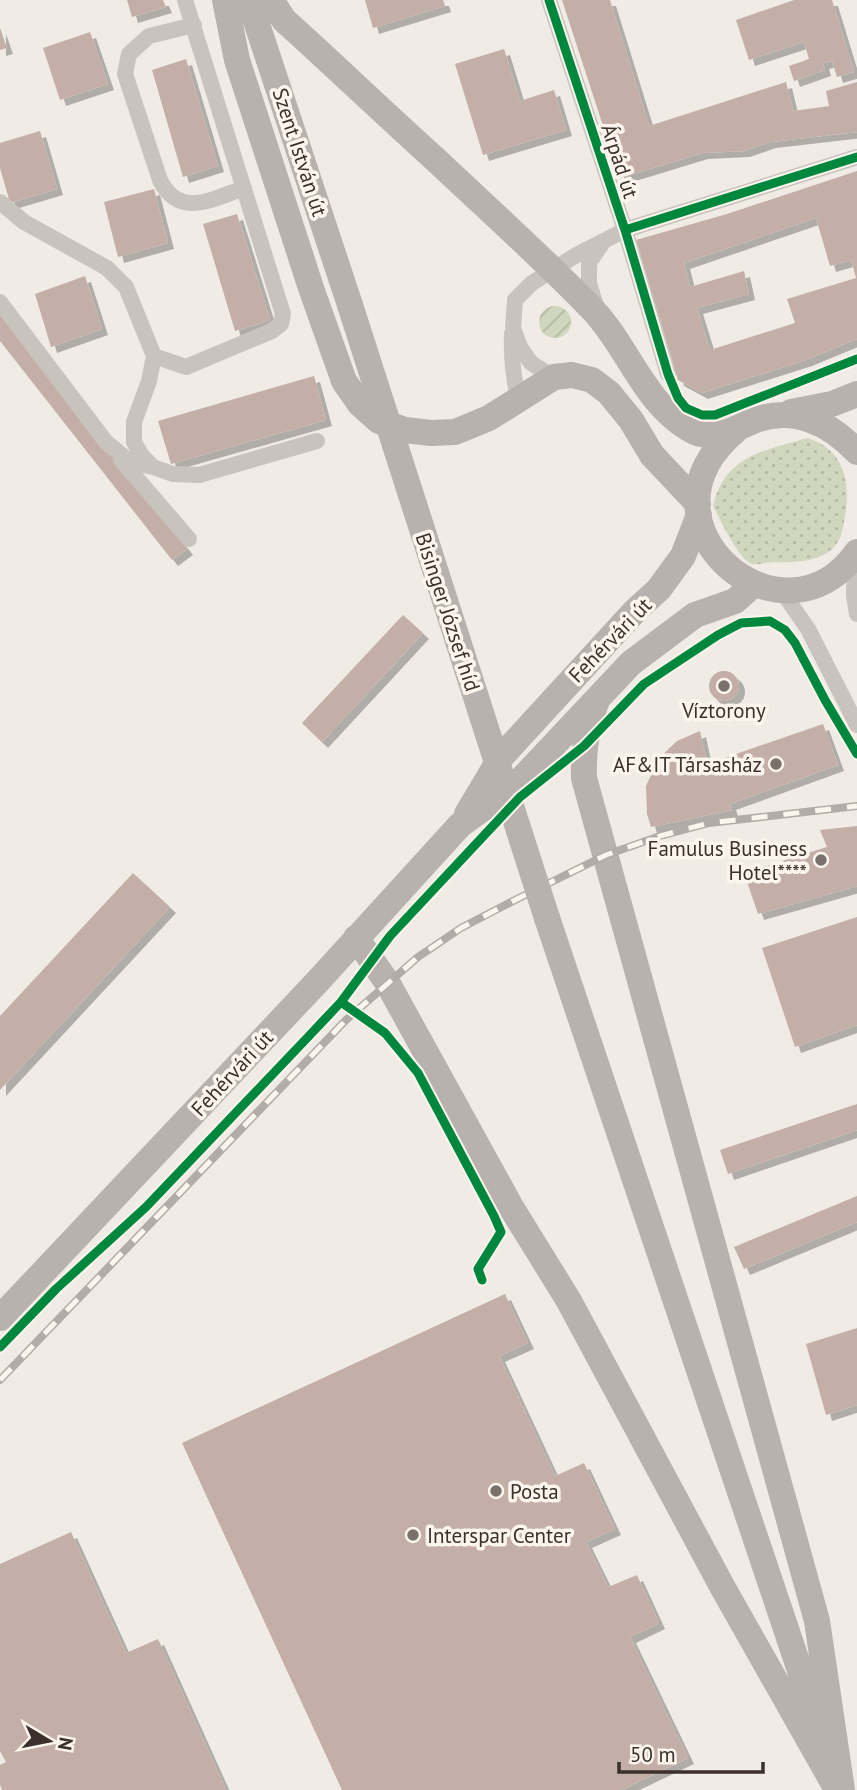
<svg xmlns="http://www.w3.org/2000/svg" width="857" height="1790" font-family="'PT Sans',sans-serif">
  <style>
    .grass { fill: url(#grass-dots) }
    .garden { fill: url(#garden-furrows) }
    .building { fill: #c3afa7; fill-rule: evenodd; filter: url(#shadow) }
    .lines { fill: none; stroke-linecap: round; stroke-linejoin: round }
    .street { stroke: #c9c3be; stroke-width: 16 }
    .primary { stroke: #b8b1ad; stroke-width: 26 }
    .rail-casing { stroke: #b1aca8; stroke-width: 8 }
    .rail { stroke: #fbf5ee; stroke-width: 5; stroke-dasharray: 16; stroke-linecap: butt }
    .primary-bridge { stroke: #b8b1ad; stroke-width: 26 }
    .cycleway-casing { stroke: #fbf5ee; stroke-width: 13 }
    .cycleway { stroke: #00873e; stroke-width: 9 }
    .poi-dot { fill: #7a716c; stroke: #fbf5ee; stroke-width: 2.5 }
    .labels { text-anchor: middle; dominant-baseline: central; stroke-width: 7; stroke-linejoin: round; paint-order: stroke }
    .street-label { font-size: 21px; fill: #3b302b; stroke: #fbf5ee }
    .poi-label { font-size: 21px; fill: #3b302b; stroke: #fbf5ee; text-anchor: end }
  </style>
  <defs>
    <pattern id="grass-dots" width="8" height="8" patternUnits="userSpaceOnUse" patternTransform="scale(1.75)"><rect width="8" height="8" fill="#d1d6bf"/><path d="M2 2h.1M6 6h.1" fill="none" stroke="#b4b8a4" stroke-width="1.8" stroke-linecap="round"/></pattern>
    <pattern id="garden-furrows" width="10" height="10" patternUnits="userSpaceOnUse" patternTransform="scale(1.75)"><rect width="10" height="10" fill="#d1d6bf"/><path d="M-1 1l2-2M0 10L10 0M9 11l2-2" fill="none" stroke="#b4b8a4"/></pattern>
    <filter id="shadow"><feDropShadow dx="6" dy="6" stdDeviation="0" flood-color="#0004"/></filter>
  </defs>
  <rect width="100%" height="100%" fill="#f0ebe5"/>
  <path class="grass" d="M 807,438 C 844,449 851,482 845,516 C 843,527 842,538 835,546 C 821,562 793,563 774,562 C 768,562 758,565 752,564 C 739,560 720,519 713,506 C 725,455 764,451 807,438 Z"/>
  <path class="garden" d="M539 322a16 16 0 1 1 32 0a16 16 0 1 1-32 0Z"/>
  <path class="building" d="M 127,0 L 163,0 L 166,7 L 132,17 Z
    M 365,0 L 443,0 L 445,6 L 373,28 Z
    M 562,0 L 610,0 L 649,126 L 786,82 L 793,111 L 829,106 L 826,91 L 857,82 L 857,132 L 770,142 L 744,151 L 702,153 L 620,178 Z
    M 794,0 L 832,0 L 854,72 L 837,77 L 832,61 L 823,63 L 825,70 L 794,81 L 789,66 L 809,59 L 804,42 L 749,60 L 736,20 Z
    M 0,28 L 7,48 L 0,50 Z
    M 90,32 L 108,84 L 60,100 L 43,48 Z
    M 504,49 L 520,101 L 554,90 L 566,130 L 483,155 L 455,64 Z
    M 186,59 L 218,166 L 183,177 L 152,70 Z
    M 40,131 L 57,189 L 10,203 L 0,168 L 0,143 Z
    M 857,171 L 857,339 L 806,360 L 702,393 L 678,380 L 636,240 L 727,214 ZM 816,218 L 830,266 L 851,260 L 856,278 L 787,299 L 795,323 L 710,350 L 697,308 L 749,294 L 744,271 L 690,287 L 684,263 Z
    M 154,189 L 168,243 L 118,257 L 104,202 Z
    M 237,214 L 270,320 L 235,331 L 203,224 Z
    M 85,276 L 102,329 L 51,347 L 35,294 Z
    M 0,311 L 187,549 L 172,560 L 0,341 Z
    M 314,376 L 326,420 L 171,464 L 158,421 Z
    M 403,615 L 423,633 L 322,742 L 302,723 Z
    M709 686a15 15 0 1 1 30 0a15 15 0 1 1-30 0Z
    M 823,724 L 838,765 L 730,804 L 732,810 L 651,827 L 647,814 L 646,786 L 659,758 L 677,741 L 700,731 L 707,764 Z
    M 857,826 L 857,886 L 758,914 L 744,873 L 827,847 L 820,830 Z
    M 133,873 L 170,907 L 0,1090 L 0,1016 Z
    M 857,917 L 857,1025 L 795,1047 L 762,948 Z
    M 857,1104 L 857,1130 L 728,1174 L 720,1150 Z
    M 857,1196 L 857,1222 L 744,1269 L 734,1247 Z
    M 505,1294 L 528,1343 L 499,1356 L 555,1476 L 584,1463 L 615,1529 L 586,1542 L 608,1587 L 637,1575 L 659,1623 L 630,1637 L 688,1758 L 621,1790 L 342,1790 L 182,1443 Z
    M 857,1328 L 857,1405 L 826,1415 L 806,1344 Z
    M 71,1532 L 126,1653 L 158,1639 L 226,1790 L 2,1790 L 0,1785 L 0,1765 L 6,1762 L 0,1751 L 0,1564 Z"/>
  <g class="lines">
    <path class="street" d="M 549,0 L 625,230 L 668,374
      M 194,25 L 149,36 L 129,54 L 125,74 L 160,180 C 179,219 213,199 244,188
      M 0,202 L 24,222 L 107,268 L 126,287 L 154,356 L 186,367 L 272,331 L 281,324 L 283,314 L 185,0
      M 0,302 L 106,442 L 130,462 L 153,467
      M 597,309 L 589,283 L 589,263 L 603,242
      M 512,334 C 511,358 513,378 519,401
      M 154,356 L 149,381 L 134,422 L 134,442 L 142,456 L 153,467 L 173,474 L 199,475 L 317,441
      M 554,377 L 531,363 L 520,347 L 513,328 L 515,300 L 532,283 L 578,254 L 625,230 L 857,157
      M 121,460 L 189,539
      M 855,555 L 854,596 L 857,614
      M 781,590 L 808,629 L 857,725"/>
    <path class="primary" d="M 225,0 L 237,60 L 311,288 L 344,381 L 360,404 L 379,421 L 405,430 L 431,433 L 455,432 L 489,418 L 554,377 L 572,375 L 592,380 L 609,393 L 631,420 L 652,455 L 698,504
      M 249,0 L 350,305
      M 271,0 L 284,20 C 335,66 385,114 436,160 C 489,210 543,258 593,310 C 628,347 643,401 689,429 C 711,443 732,430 753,421 C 793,405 830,423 857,452
      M 791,412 L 832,404 L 857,394
      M 735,431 C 625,524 783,657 857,552
      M 597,700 C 587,727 583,749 584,778 L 817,1621 L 842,1790
      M 467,814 L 501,757 L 634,612 L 659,589 L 683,556 L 699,515
      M 547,918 L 821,1733
      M 356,938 L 387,982 L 511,1207 L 569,1301 L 723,1588 L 835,1786
      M 0,1318 L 318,981 L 460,825 L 517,784 L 631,663 L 695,615 L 735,601 L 754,584"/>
    <defs>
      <path id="rail" d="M 0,1380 L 346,1020 L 418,957 L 461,928 L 515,900 L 606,855 L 660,836 L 709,823 L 857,806"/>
    </defs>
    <use href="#rail" class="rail-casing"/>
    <use href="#rail" class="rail"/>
    <path class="primary-bridge" d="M 350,305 L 547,918"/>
    <defs>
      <path id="cycleway" d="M 549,0 L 625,230 L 668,374 L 678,398 L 686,408 L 702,415 L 715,415 L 857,359
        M 625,230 L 857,157
        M 341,1002 L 385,1033 L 418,1073 L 494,1216 L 501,1232 L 478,1269 L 482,1280
        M 0,1347 L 56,1289 L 146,1207 L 308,1037 L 341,1002 L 390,936 L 520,797 L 584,746 L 644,684 L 718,635 L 741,623 L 770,621 L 785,630 L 795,643 L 825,700 L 857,754"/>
    </defs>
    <use href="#cycleway" class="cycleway-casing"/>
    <use href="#cycleway" class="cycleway"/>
  </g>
  <g class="poi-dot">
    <circle cx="724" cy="686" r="7"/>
    <circle cx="776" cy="764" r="7"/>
    <circle cx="821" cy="860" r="7"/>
    <circle cx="496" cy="1491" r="7"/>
    <circle cx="413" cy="1535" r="7"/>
  </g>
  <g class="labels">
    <g class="street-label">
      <text transform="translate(300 152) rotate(72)">Szent István út</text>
      <text transform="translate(620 161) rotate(72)">Árpád út</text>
      <text transform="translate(448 612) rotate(72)">Bisinger József híd</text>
      <text transform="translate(610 640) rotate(-46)">Fehérvári út</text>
      <text transform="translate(232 1073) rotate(-47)">Fehérvári út</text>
    </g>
    <g class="poi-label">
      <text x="724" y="710" text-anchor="middle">Víztorony</text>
      <text x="762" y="764">AF&amp;IT Társasház</text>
      <text x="807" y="848">Famulus Business<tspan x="807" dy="24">Hotel****</tspan></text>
      <text x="510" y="1491" text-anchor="start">Posta</text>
      <text x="427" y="1535" text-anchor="start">Interspar Center</text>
    </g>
  </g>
  <g transform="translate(49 1741) rotate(100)" stroke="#fbf5ee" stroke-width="5" paint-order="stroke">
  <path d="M0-5L12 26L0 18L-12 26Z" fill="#3b302b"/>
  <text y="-10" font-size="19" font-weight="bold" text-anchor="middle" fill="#3b302b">N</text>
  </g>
  <path d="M619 1762v10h144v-10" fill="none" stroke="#3b302b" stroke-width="3.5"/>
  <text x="630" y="1762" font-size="21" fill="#3b302b" stroke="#fbf5ee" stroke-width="5" paint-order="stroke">50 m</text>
</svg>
